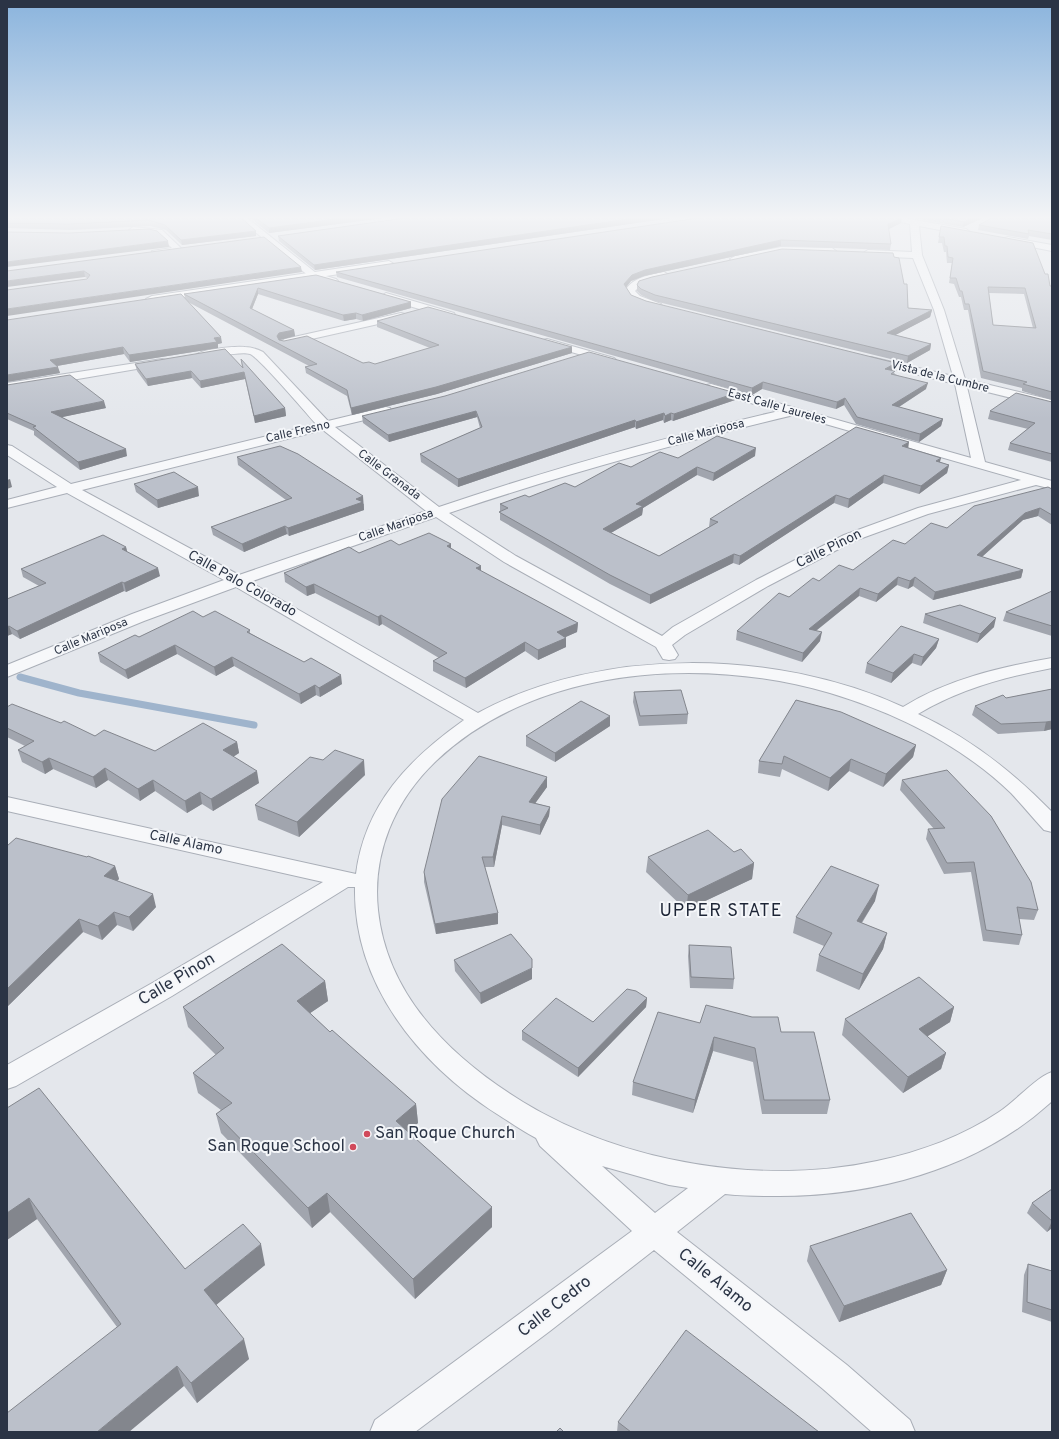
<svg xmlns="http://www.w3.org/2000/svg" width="1059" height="1439" font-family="Overpass,sans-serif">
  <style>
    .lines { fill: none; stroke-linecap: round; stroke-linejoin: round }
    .stream { stroke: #9fb4cc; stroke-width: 7 }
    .minor-casing { stroke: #a9aeb7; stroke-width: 2 }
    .secondary-casing { stroke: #a9aeb7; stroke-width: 2 }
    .minor { fill: #f7f8fa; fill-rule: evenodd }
    .secondary { fill: #fff; fill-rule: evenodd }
    .wall { fill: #a1a5ae; fill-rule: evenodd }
    .shaded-wall { fill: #83868d }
    .building { fill: #bbc0ca; stroke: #83868d; fill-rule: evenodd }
    .poi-dot { fill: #d1495b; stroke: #f4f6f9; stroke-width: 1.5 }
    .labels { text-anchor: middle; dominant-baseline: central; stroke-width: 4; stroke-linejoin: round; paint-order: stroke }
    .far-street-label { font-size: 12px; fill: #2b3445; stroke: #f4f6f9 }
    .street-label { font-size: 14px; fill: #2b3445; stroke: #f4f6f9 }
    .near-street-label { font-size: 17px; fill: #2b3445; stroke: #f4f6f9 }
    .near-poi-label { font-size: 17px; fill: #2b3445; stroke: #f4f6f9; text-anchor: start }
    .near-neighbourhood-label { font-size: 18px; letter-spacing: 1px; fill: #1d2536; stroke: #f4f6f9 }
  </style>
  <rect width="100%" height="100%" fill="#e4e7ec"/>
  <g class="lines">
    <path class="stream" d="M 20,677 L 79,693 L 254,725"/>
    <defs>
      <path id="minor" d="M 237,217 L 246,217 L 316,273 L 336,279 L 338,281 L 333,284 L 310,277 Z
        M 879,217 L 898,217 L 966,229 L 970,232 L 966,235 L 919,226 L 922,255 L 944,310 L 965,379 L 1052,400 L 1052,408 L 967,387 L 985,462 L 1052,481 L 1052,489 L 1036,485 L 928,514 L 854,541 L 768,586 L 685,635 L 672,645 L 678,655 L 675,659 L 669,660 L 663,659 L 656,647 L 504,562 L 436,517 L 250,582 L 478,713 C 601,646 777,649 903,707 C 948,679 1000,667 1052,658 L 1052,668 C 1005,677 959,689 918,714 C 970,738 1012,771 1052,812 L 1052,832 L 1044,830 C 1033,818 1022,805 1011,793 C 961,745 896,713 830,693 C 704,656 536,666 436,761 C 395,800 372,853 378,910 C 387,997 453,1059 523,1102 C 623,1163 762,1186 877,1161 C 920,1152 963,1136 999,1112 C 1016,1101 1035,1078 1052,1072 L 1052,1101 L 1050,1103 C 976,1170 871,1197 774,1196 C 758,1196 742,1196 725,1194 L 677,1232 L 847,1365 L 910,1420 L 915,1432 L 872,1432 L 823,1389 L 654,1250 L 550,1331 L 415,1432 L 370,1432 L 375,1420 L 632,1231 L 540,1146 L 536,1138 C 522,1131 510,1122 497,1114 C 419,1064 353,984 355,887 L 348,887 L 172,996 L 16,1086 L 7,1089 L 7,1065 L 154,982 L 323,882 L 7,811 L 7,797 L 356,874 C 365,804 409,759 464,720 L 236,587 L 144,621 L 7,677 L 7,665 L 132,614 L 224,580 L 67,493 L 7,508 L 7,500 L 57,487 L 7,455 L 7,445 L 12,446 L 71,484 L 316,424 C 306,413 260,358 250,354 C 238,350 202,362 196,355 C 201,349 236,346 245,347 C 251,347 257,349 263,352 L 328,421 L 386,407 L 390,408 L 392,411 L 390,414 L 335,427 L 439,507 C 551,469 664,437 779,411 L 707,391 L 705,388 L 707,385 L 711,384 L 971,458 L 955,384 L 867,362 L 865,360 L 871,357 L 953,376 L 934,310 L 913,258 L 868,256 L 863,253 L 868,250 L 912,252 L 910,224 ZM 794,415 L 1021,480 L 918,508 L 844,535 L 756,580 L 673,627 L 662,636 L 516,556 L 449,513 C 562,475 677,443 794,415 ZM 323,430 L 426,511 L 239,575 L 82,490 ZM 602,1166 L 669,1185 L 688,1188 L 655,1213 Z
        M 133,227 L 162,230 L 183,250 L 179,253 L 152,255 L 152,251 L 172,248 L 157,234 L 130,232 L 129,230 Z
        M 1008,237 L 1052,245 L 1052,251 L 1005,242 L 1005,238 Z
        M 781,247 L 832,248 L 836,251 L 832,254 L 781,253 L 735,262 L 730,259 L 735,256 Z
        M 664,272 L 669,275 L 667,277 L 643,283 L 635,291 L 640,296 L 661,304 L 662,306 L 661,308 C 649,311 632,300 625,291 C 633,277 649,275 664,272 Z
        M 386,293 L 454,313 L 455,315 L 450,318 L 382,298 L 381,296 Z
        M 401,313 L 405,314 L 406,316 L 405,318 L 285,345 L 280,342 L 285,339 Z
        M 547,339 L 614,358 L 616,360 L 610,363 L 543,344 L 542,342 L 543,340 Z
        M 162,359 L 166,360 L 168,362 L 166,364 L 7,391 L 7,383 Z"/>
      <path id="secondary" d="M 389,261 L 394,264 L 393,266 L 152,302 L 146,299 L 152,296 Z"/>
    </defs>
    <use href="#minor" class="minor-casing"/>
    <use href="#secondary" class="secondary-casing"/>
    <use href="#minor" class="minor"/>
    <use href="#secondary" class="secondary"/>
  </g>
  <path class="wall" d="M 7,217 L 240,217 L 256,231 L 256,236 L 182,245 L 166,230 L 150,226 L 70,230 L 7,228 Z
    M 249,217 L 391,217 L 269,233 Z
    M 412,217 L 677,217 L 315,270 L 279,241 L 278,236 Z
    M 908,217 L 985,217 L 963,227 Z
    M 1052,217 L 1052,240 L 1029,236 L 1028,239 L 978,230 L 979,225 Z
    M 902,218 L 901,223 L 888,229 L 891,244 L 890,250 L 781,246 L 644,276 L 631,281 L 626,287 L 631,295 L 646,301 L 895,369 L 893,371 L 895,374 L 926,389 L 899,407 L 943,419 L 941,426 L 919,442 L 856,424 L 844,405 L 836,409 L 762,389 L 752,395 L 337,277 L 336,272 Z
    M 941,226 L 1050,286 L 1052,286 L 1052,400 L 1022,391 L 1022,388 L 981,378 L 968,310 L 964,310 L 961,297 L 959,297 L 954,284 L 949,283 L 952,263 L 947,263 L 946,252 L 944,252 L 942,243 L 938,243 ZM 989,293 L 1024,294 L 1033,328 L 993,325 Z
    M 894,257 L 908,308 L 932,310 L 930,317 L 895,335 L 931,344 L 930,350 L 907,363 L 654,301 L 641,295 L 637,291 L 637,285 Z
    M 7,271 L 302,272 L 87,279 L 87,278 L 85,277 Z
    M 316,275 L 411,302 L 411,308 L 363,321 L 356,319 L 344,321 L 258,294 L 252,309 L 294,330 L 295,336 L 280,340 L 279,340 L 363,363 L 375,364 L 430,348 L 377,327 L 377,321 L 572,353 L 437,394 L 352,415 L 347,396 L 306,373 L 305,367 L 309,366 L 188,302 L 222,343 L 218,344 L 218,348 L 130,362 L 124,354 L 57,366 L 60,373 L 7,382 L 185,298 L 184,294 Z
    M 241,359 L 285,408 L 286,416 L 255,423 L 245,379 L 201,388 L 192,378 L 148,386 L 137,371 L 135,364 L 242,367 Z
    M 7,385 L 106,408 L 62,417 L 127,456 L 80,470 L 34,435 L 34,431 L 7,419 Z
    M 736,393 L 735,400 L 673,421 L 671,420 L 664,423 L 663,420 L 636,429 L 635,427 L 458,487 L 421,462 L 420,454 L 480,428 L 477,417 L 389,442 L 363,423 L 362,416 Z
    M 1052,402 L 1052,462 L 1008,450 L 1010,443 L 1028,429 L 988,419 L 990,411 Z
    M 908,448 L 940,462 L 949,465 L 947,473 L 919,494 L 883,483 L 848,508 L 834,503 L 739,565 L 733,563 L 650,604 L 610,584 L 500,520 L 500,504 L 529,497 L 575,487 L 631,467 L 678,458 L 755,456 L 713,481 L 697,475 L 643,508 L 642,515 L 611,533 L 659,556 L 709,527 L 710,519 Z
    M 237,457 L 364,504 L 364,510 L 289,536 L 287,534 L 244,552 L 213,535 L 211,527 L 286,500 L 238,465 Z
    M 134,484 L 199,496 L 158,508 L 136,492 Z
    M 1052,489 L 1052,525 L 1038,516 L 1023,520 L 982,557 L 1023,570 L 1021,578 L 933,600 L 913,586 L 908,589 L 897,585 L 876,602 L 859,596 L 816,631 L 820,641 L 802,662 L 736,640 L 737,631 L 789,597 L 819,581 L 853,570 L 905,544 Z
    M 451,544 L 451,548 L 481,566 L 481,571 L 578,623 L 577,632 L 565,637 L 566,647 L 538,660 L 525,651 L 466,688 L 433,671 L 433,661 L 439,658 L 382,624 L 379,626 L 315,593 L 307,596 L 285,582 L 284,573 L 359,553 L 399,545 Z
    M 126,547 L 127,552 L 160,576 L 126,592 L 124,591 L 20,639 L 12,634 L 7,636 L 7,599 L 39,586 L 23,577 L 21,569 Z
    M 1052,591 L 1052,636 L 1003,621 L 1006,612 Z
    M 925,614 L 994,627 L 977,643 L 923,623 Z
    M 203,617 L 250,630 L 250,633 L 342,684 L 320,697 L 316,695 L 301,704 L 234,666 L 216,676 L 177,654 L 128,679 L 100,662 L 98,653 L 139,637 Z
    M 939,639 L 936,648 L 921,666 L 912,663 L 891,683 L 865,673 L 867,663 Z
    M 1052,689 L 1052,729 L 1044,731 L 998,734 L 972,715 L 975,706 L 1006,698 Z
    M 634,692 L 688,714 L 687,724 L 639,726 L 633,702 Z
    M 796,700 L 916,745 L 913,757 L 883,787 L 849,771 L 828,791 L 782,769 L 780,777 L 758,773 L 759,761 Z
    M 7,707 L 61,723 L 95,736 L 155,751 L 237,742 L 239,753 L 233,757 L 259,783 L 213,811 L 202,804 L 187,813 L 155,791 L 140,801 L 108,780 L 96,788 L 53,769 L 45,774 L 22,762 L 18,750 L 25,746 L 7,737 Z
    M 610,716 L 610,726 L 555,762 L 526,746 L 526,736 Z
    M 479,756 L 547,787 L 535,803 L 550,807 L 549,816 L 540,835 L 502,825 L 494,867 L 485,867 L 498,924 L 436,934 L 424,882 L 424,872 Z
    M 365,775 L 299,837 L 258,820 L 255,805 Z
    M 902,780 L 1038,910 L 1034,920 L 1019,919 L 1022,935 L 1019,945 L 983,941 L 971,872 L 944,874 L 926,839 L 928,829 L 934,829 L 900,790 Z
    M 734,852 L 754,863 L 752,879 L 686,910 L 646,872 L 648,857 Z
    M 115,866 L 119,879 L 117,881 L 156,907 L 133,931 L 117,925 L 102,940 L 83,932 L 7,1007 Z
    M 875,901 L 862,923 L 887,933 L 883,949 L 859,990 L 816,971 L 819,955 L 824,946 L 793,933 L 796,917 Z
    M 689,945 L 734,979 L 733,989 L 690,988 L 688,956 Z
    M 454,960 L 532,979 L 481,1004 L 455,971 Z
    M 325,981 L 328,1001 L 310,1013 L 330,1032 L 416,1104 L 418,1123 L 408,1132 L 492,1227 L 415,1299 L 330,1212 L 312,1228 L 221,1133 L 216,1114 L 221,1110 L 198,1093 L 193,1073 L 216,1055 L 188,1027 L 183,1007 Z
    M 647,998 L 646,1007 L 578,1077 L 522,1040 L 522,1031 L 593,1022 Z
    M 954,1007 L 950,1022 L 927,1036 L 946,1053 L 941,1069 L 903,1093 L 842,1035 L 845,1019 Z
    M 752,1017 L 781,1032 L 830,1100 L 827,1114 L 762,1114 L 753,1062 L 713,1051 L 693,1113 L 632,1095 L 633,1082 L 700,1023 Z
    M 7,1108 L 185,1269 L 265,1265 L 216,1305 L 249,1359 L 197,1403 L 184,1386 L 117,1327 L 37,1219 L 7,1240 Z
    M 1052,1189 L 1052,1228 L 1047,1232 L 1027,1213 L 1032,1203 Z
    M 810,1246 L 947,1270 L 941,1285 L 839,1322 L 807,1261 Z
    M 1028,1264 L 1052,1271 L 1052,1322 L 1022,1312 L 1024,1275 Z
    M 618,1422 L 819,1432 L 617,1432 Z"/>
  <path class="shaded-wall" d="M 352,217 L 391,217 L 269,233 L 269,228 Z
    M 642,217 L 677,217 L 315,270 L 314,265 Z
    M 975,217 L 985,217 L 963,227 L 964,222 Z
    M 902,218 L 901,223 L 887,230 L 888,224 Z
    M 256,231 L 256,236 L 182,245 L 181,240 Z
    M 781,240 L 781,246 L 644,276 L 631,281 L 624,290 L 624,284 L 632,275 L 645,270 Z
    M 168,241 L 169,247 L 7,267 L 7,262 Z
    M 301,267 L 302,272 L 7,316 L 7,309 Z
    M 84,271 L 85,277 L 7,287 L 7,281 Z
    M 258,288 L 258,294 L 250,314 L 250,308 Z
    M 411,302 L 411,308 L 363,321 L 362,315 Z
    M 932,310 L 930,317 L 886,340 L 887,333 Z
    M 356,313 L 356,319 L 344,321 L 343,315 Z
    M 294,330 L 295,336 L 280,340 L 278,342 L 277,336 L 279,333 Z
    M 221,337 L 222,343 L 218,344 L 218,348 L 130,362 L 129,355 Z
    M 931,344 L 930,350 L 907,363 L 908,356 Z
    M 123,347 L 124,354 L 51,367 L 50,360 Z
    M 572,347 L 572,353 L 437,394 L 352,415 L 351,408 Z
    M 896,363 L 895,369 L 884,375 L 885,369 Z
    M 58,367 L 60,373 L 7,382 L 7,375 Z
    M 191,371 L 192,378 L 148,386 L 146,379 Z
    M 244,372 L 245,379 L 201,388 L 200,381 Z
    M 763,382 L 762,389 L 752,395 L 752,388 Z
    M 928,383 L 926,389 L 891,412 L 892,405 Z
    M 736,393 L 735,400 L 673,421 L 674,414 Z
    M 845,398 L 844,405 L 836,409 L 837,402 Z
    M 104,401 L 106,408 L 53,419 L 51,412 Z
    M 285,408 L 286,416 L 255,423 L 254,416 Z
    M 476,411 L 477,417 L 389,442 L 388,435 Z
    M 664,413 L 663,420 L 636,429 L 636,422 Z
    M 671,413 L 671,420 L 664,423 L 665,416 Z
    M 943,419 L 941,426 L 919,442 L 920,434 Z
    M 635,420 L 635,427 L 458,487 L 458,479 Z
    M 909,442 L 908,450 L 902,446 Z
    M 756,448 L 755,456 L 713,481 L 714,473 Z
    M 126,449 L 127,456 L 80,470 L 78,462 Z
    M 941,458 L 939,466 L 936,461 Z
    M 949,465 L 947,473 L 919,494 L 921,486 Z
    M 697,467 L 697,475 L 643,508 L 642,515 L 602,538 L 603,529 L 636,504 Z
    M 884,475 L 883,483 L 848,508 L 849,499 Z
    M 10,479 L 12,487 L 7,489 L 7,480 Z
    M 198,487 L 199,496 L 158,508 L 157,500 Z
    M 836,495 L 834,503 L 739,565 L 740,556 Z
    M 363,496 L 364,510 L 289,536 L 288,528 Z
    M 1040,508 L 1038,516 L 1023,520 L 975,563 L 977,555 L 1025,513 Z
    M 285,526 L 287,534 L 244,552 L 242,544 Z
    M 451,544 L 451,553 L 447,546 Z
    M 126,547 L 128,555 L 122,549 Z
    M 734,554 L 733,563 L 650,604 L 650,595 Z
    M 481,566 L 481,575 L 476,568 Z
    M 158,568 L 160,576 L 126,592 L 124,583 Z
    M 1023,570 L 1021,578 L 933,600 L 935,592 Z
    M 898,577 L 897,585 L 876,602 L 878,594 Z
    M 915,577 L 913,586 L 908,589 L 910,581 Z
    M 122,582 L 124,591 L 20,639 L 17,631 Z
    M 314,584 L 315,593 L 307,596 L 306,587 Z
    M 860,588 L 859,596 L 808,637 L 809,629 Z
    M 381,615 L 382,624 L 379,626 L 378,617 Z
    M 996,618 L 994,627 L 977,643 L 980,634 Z
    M 578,623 L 577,632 L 557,641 L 557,632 Z
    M 9,626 L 12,634 L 7,636 L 7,627 Z
    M 822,632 L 820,641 L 802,662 L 803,653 Z
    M 566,638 L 566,647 L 538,660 L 538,650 Z
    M 939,639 L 936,648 L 921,666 L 923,657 Z
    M 525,642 L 525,651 L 466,688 L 465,678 Z
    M 175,645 L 177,654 L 128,679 L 125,670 Z
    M 914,654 L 912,663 L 891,683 L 893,673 Z
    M 232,657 L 234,666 L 216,676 L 214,667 Z
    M 341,675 L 342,684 L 320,697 L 319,688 Z
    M 315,685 L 316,695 L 301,704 L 299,694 Z
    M 610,716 L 610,726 L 555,762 L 555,753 Z
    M 1052,721 L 1052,729 L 1044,731 L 1046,722 Z
    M 237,742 L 239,753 L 225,762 L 223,750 Z
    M 916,745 L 913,757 L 883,787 L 886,774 Z
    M 49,758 L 53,769 L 45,774 L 42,762 Z
    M 851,759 L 849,771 L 828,791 L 830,778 Z
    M 364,760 L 365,775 L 299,837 L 297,822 Z
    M 105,768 L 108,780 L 96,788 L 93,777 Z
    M 257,771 L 259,783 L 213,811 L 211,799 Z
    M 547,777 L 547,787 L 529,812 L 529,802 Z
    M 153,780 L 155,791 L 140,801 L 138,789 Z
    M 200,792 L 202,804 L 187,813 L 185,801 Z
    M 550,807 L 549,816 L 540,835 L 540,825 Z
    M 502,816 L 502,825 L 494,867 L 493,857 Z
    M 754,863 L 752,879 L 686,910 L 688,895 Z
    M 115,866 L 119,879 L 108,889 L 104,876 Z
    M 879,885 L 875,901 L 853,936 L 857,921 Z
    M 153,894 L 156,907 L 133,931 L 129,917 Z
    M 114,912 L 117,925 L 102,940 L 98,926 Z
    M 498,913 L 498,924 L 436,934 L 435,924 Z
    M 79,919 L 83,932 L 7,1007 L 7,989 Z
    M 887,933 L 883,949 L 859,990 L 863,974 Z
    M 532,968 L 532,979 L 481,1004 L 480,993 Z
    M 325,981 L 328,1001 L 300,1020 L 297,1001 Z
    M 647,998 L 646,1007 L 578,1077 L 578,1068 Z
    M 954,1007 L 950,1022 L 914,1045 L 919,1029 Z
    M 714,1037 L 713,1051 L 693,1113 L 695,1100 Z
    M 946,1053 L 941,1069 L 903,1093 L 908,1077 Z
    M 416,1104 L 418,1123 L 398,1140 L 396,1121 Z
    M 327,1193 L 330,1212 L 312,1228 L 308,1208 Z
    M 29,1198 L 37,1219 L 7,1240 L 7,1213 Z
    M 492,1207 L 492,1227 L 415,1299 L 413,1279 Z
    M 1052,1221 L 1052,1228 L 1047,1232 Z
    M 261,1244 L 265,1265 L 210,1310 L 204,1290 Z
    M 947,1270 L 941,1285 L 839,1322 L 844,1306 Z
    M 244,1339 L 249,1359 L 197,1403 L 191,1383 Z
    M 177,1366 L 184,1386 L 129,1432 L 97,1432 Z"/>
  <path class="building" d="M 7,217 L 240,217 L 256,231 L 181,240 L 165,225 L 149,220 L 69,224 L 7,223 Z
    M 255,217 L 352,217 L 269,228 Z
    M 412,217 L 642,217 L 314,265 L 278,236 Z
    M 705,217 L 897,217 L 902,218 L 888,224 L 891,244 L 781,240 L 645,270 L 632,275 L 624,284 L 631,295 L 646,301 L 896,363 L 885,369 L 895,371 L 891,374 L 928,383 L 892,405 L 943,419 L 920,434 L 857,417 L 845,398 L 837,402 L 763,382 L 752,388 L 336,272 Z
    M 937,217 L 975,217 L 964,222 Z
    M 994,217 L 1052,217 L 1052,234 L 1028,230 L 1029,234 L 979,225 Z
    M 941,226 L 1033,243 L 1045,274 L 1048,274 L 1050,286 L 1052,286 L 1052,392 L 1023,384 L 1027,382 L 983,371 L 969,304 L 965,304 L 962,291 L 960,291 L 956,278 L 950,278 L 953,258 L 948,257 L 947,246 L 945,246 L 944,237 L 939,237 ZM 988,287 L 1025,288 L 1036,328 L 993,325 Z
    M 149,229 L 157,231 L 168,241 L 7,262 L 7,232 L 69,233 Z
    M 264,237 L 301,267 L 7,309 L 7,290 L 87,279 L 90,275 L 84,271 L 7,281 L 7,271 Z
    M 782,249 L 893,253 L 894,257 L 899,258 L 904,284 L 907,284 L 908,308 L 932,310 L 887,333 L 931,344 L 908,356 L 655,295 L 641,289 L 637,285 L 639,281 L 652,277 Z
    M 316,275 L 411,302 L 362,315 L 356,313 L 343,315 L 258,288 L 250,308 L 294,330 L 279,333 L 277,336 L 279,340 L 284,341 L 307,336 L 363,363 L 369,362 L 375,364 L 439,345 L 377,321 L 428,307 L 572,347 L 436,387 L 351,408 L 347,390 L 305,367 L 317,364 L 184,294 Z
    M 181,294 L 221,337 L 214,338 L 217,342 L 129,355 L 123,347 L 50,360 L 58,367 L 7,375 L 7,320 Z
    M 225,349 L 243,368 L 241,359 L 285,408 L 254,416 L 244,372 L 200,381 L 191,371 L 146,379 L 135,364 Z
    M 589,352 L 736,393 L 674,414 L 671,413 L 665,416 L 664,413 L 636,422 L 635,420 L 458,479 L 420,454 L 482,427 L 476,411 L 388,435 L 362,416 L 445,396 Z
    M 70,375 L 104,401 L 51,412 L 126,449 L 78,462 L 33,427 L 36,426 L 7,413 L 7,385 Z
    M 1016,393 L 1052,402 L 1052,454 L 1010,443 L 1035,423 L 990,411 Z
    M 856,427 L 909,442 L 902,446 L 941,458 L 936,461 L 949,465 L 921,486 L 884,475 L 849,499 L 836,495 L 740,556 L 734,554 L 650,595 L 610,575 L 499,512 L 508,508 L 500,504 L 525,495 L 529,497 L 565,483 L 575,487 L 619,463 L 631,467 L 660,452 L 678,458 L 717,436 L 756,448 L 714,473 L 697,467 L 636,504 L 643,506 L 603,529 L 659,556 L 718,522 L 710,519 Z
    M 280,446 L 298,454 L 363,496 L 356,499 L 363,502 L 288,528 L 285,526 L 242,544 L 211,527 L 292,498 L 237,457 Z
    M 174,472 L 198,487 L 157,500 L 134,484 Z
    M 1048,487 L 1052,489 L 1052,515 L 1040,508 L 1025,513 L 977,555 L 1023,570 L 935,592 L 915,577 L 910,581 L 898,577 L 878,594 L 860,588 L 809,629 L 822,632 L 803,653 L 737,631 L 779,593 L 789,597 L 813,578 L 819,581 L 839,565 L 853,570 L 893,540 L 905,544 L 931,523 L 947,528 L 974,506 Z
    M 429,533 L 451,544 L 447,546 L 481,566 L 476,568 L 578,623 L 557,632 L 566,638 L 538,650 L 525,642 L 465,678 L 433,661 L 447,653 L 381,615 L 378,617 L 314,584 L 306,587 L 284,573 L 349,547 L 359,553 L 391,540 L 399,545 Z
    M 103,535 L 126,547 L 122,549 L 158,568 L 124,583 L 122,582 L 17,631 L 9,626 L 7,627 L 7,599 L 46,583 L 21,569 Z
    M 1052,591 L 1052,626 L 1006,612 Z
    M 960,605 L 996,618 L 980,634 L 925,614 Z
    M 193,611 L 203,617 L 215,611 L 250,630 L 247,632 L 304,662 L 311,658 L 341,675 L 319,688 L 315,685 L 299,694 L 232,657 L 214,667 L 175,645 L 125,670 L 98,653 L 135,635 L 139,637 Z
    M 901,626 L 939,639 L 923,657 L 914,654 L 893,673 L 867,663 Z
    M 1052,689 L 1052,721 L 1046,722 L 1001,724 L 975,706 L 1003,695 L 1006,698 Z
    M 681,690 L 688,714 L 640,716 L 634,692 Z
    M 796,700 L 841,712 L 916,745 L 886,774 L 851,759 L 830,778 L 784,756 L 782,764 L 759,761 Z
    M 581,701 L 610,716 L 555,753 L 526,736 Z
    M 12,704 L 61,723 L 64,721 L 95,736 L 104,730 L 155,751 L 203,723 L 237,742 L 223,750 L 257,771 L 211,799 L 200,792 L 185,801 L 153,780 L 138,789 L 105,768 L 93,777 L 49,758 L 42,762 L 18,750 L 34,741 L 7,728 L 7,707 Z
    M 335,750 L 364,760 L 297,822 L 255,805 L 310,757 L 323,760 Z
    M 479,756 L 547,777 L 529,802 L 550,807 L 540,825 L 502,816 L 493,857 L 482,857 L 498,913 L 435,924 L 424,872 L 442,799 Z
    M 947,770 L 991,816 L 1031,882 L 1038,910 L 1017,907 L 1022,935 L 986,930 L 974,862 L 947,863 L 928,829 L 945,828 L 902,780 Z
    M 708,830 L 734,852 L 741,849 L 754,863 L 688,895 L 648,857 Z
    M 16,838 L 87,857 L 88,856 L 115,866 L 104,876 L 153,894 L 129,917 L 114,912 L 98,926 L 79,919 L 7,989 L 7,846 Z
    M 831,866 L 879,885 L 857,921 L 887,933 L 863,974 L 819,955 L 832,933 L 796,917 Z
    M 511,934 L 532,959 L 532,968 L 480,993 L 454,960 Z
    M 282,944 L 325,981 L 297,1001 L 330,1032 L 332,1030 L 416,1104 L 396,1121 L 492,1207 L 413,1279 L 327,1193 L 308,1208 L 216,1114 L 232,1103 L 193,1073 L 224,1048 L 183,1007 Z
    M 689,945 L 731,947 L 734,979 L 691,977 Z
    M 919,977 L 954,1007 L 919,1029 L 946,1053 L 908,1077 L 845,1019 Z
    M 627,989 L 636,991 L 647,998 L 578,1068 L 522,1031 L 556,998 L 593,1022 Z
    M 706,1005 L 752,1017 L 778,1017 L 781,1032 L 814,1032 L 830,1100 L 764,1100 L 755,1048 L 714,1037 L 695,1100 L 633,1082 L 658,1012 L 700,1023 Z
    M 39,1088 L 185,1269 L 243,1224 L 261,1244 L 204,1290 L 244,1339 L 191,1383 L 177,1366 L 97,1432 L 7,1432 L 7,1413 L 121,1324 L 29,1198 L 7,1213 L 7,1108 Z
    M 1052,1189 L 1052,1221 L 1032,1203 Z
    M 911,1213 L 947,1270 L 844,1306 L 810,1246 Z
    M 1028,1264 L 1052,1271 L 1052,1310 L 1027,1302 Z
    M 686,1330 L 819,1432 L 631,1432 L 618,1422 Z
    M 560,1428 L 564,1432 L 556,1432 Z"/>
  <linearGradient id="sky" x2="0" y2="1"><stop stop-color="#8bb4dd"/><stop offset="0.52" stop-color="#f3f4f6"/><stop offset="1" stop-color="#f3f4f6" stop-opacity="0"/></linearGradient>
  <rect width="1059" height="419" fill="url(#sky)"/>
  <g class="poi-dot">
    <circle cx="367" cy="1134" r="4"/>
    <circle cx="353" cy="1147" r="4"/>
  </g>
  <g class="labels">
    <g class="far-street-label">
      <text transform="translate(940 377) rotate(14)">Vista de la Cumbre</text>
      <text transform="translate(777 407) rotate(16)">East Calle Laureles</text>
      <text transform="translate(298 432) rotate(-13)">Calle Fresno</text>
      <text transform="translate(706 433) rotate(-14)">Calle Mariposa</text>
      <text transform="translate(389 475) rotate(37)">Calle Granada</text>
      <text transform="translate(396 526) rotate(-19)">Calle Mariposa</text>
      <text transform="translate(91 637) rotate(-23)">Calle Mariposa</text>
    </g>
    <g class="street-label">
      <text transform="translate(829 549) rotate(-26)">Calle Pinon</text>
      <text transform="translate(242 584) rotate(29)">Calle Palo Colorado</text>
      <text transform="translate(186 843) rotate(12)">Calle Alamo</text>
    </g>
    <g class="near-street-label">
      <text transform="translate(177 980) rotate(-31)">Calle Pinon</text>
      <text transform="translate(715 1281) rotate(39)">Calle Alamo</text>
      <text transform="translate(555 1307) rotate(-38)">Calle Cedro</text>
    </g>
    <g class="near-poi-label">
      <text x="375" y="1134">San Roque Church</text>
      <text x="345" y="1147" text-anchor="end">San Roque School</text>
    </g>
    <g class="near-neighbourhood-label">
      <text x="721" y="911">UPPER STATE</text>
    </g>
  </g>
  <rect width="1059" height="1439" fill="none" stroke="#2b3445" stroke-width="16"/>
</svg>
